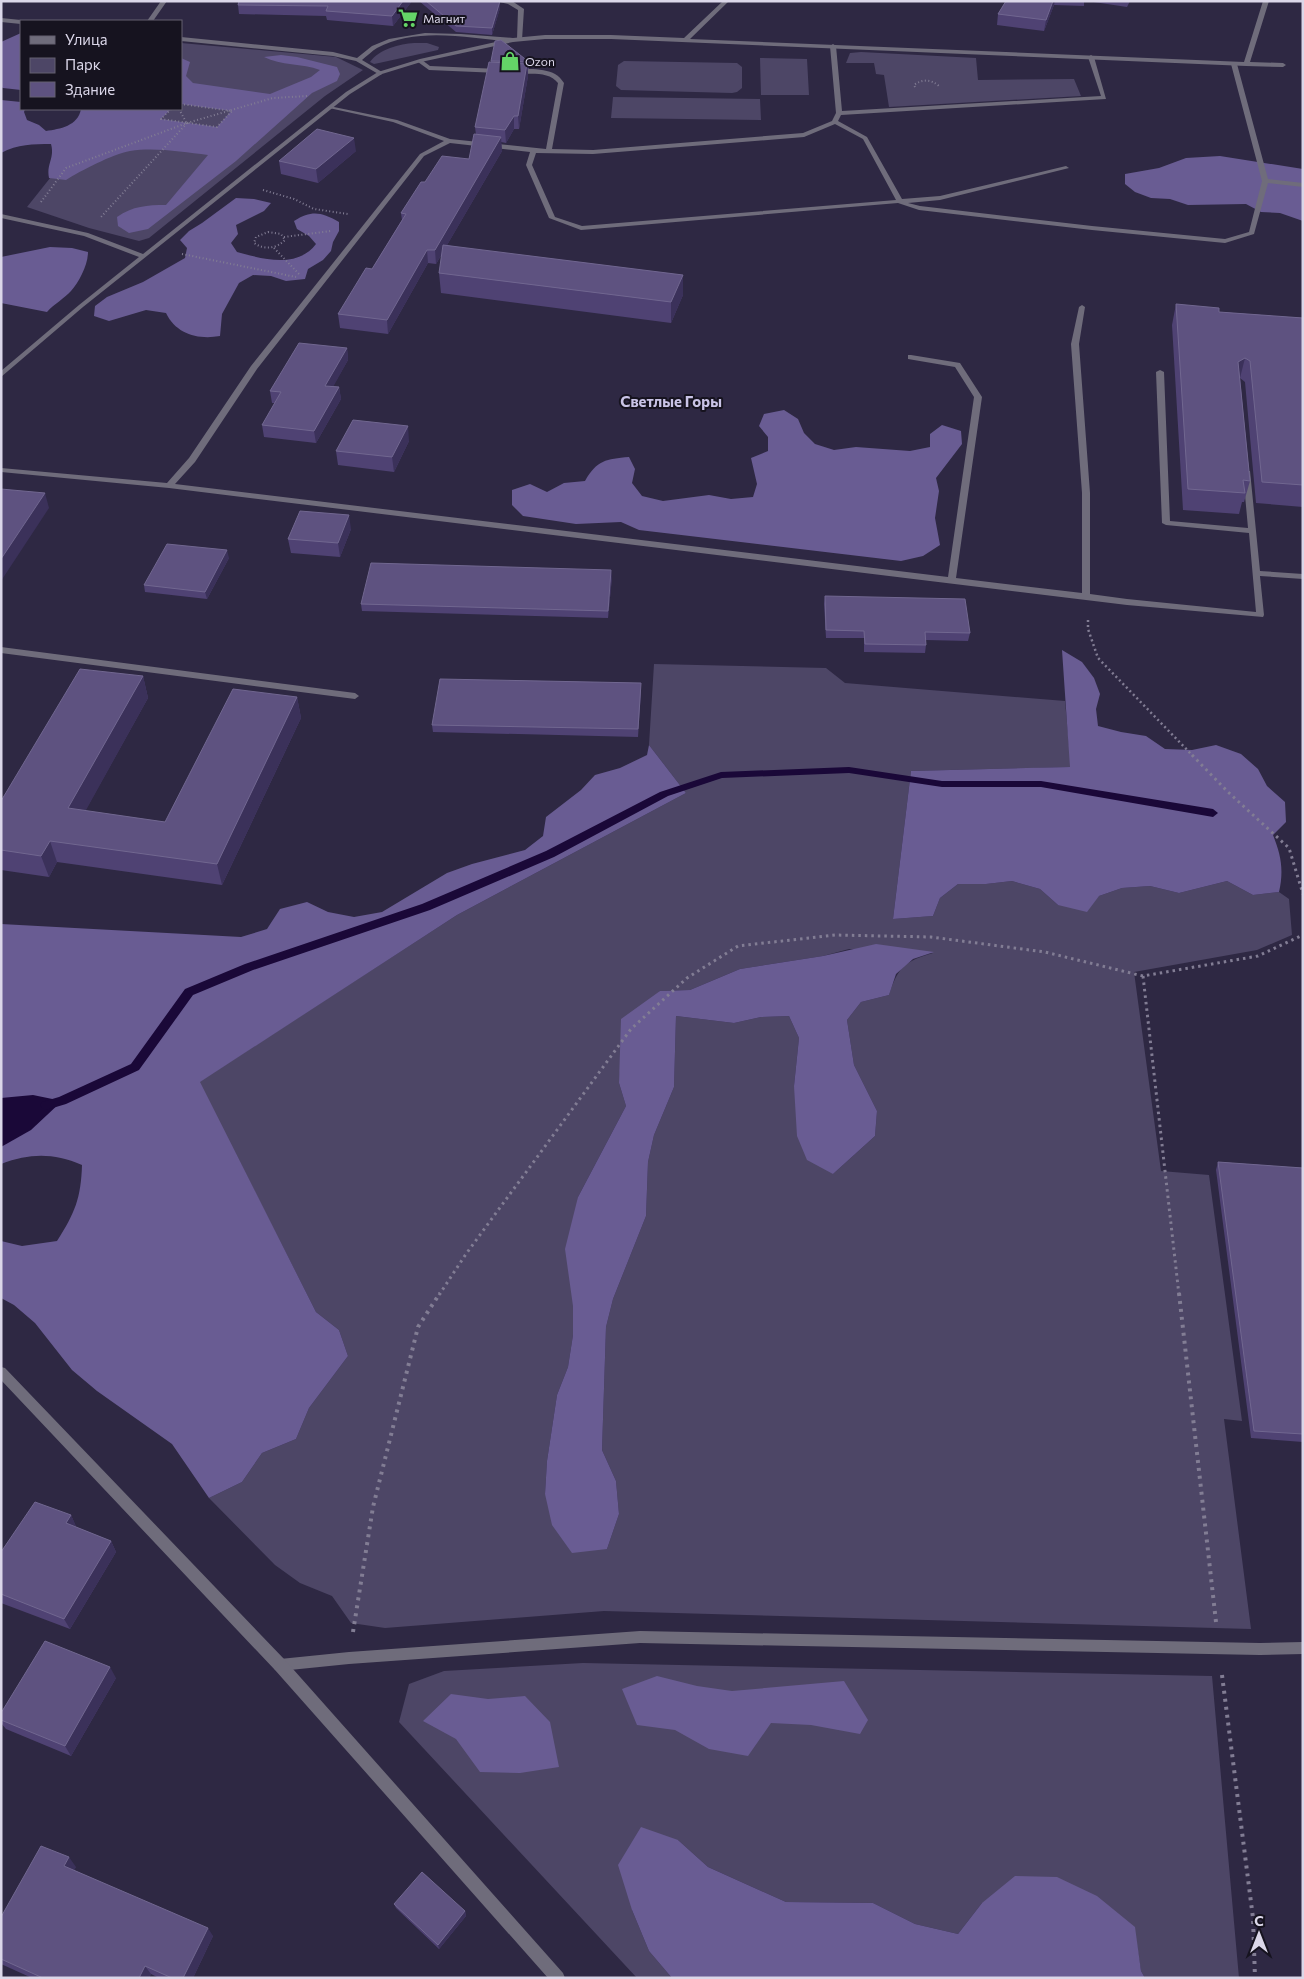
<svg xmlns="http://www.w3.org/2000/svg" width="1304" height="1979" font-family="Commissioner,sans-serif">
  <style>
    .green { fill: #4d4666; fill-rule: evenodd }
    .forest { fill: #695c93 }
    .water { fill: #1a0838 }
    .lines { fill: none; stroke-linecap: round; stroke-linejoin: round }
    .stream { fill: #1a0838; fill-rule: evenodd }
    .path-far3 { stroke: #827d94; stroke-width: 2; stroke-dasharray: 1 2.5; stroke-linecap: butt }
    .path-far2 { stroke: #827d94; stroke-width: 2.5; stroke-dasharray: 2 3; stroke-linecap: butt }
    .path-far1 { stroke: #827d94; stroke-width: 3; stroke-dasharray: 2.5 4; stroke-linecap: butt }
    .path { stroke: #827d94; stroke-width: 4; stroke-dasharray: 3 5; stroke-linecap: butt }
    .service { fill: #6f6c7b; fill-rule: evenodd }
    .minor { fill: #6f6c7b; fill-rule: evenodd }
    .wall { fill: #4f4273 }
    .shaded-wall { fill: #3b315a }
    .building { fill: #5e5280; stroke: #716790 }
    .labels { text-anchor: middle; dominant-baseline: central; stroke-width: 4; stroke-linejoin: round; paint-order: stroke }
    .far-poi-label { font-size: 12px; fill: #dbd7e9; stroke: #16131f; text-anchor: start }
    .far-quarter-label { font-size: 15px; font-weight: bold; fill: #c9c3e6; stroke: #16131f }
  </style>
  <rect width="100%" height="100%" fill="#2e2843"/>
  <path class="green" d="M 181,43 L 336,57 L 363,70 L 325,96 L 149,238 L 139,241 L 89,228 L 27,207 L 105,109 L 181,109 Z
    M 414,43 L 427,43 L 439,47 L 438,50 L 379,63 L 374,64 L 370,62 C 379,49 400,44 414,43 Z
    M 861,52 L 976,58 L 978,80 L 1074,79 L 1081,96 L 889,107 L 884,75 L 876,74 L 874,63 L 846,63 L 850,53 Z
    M 760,58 L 807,59 L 809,95 L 761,95 Z
    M 624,61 L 737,63 L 742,67 L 742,88 L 737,92 L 732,93 L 621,90 L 616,86 L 618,65 Z
    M 613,97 L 760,99 L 761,120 L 611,118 Z
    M 654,664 L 826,668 L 845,683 L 1065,701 L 1071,767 L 911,771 L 893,919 L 933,916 L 940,898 L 958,884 L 986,884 L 1012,881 L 1040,889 L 1058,905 L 1099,896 L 1122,888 L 1150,886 L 1179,893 L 1227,881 L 1253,895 L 1279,892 L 1289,899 L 1292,935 L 1257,950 L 1134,972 L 1161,1171 L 1209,1175 L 1242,1421 L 1224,1419 L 1251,1629 L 604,1611 L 385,1628 L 351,1623 L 332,1596 L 300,1583 L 275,1565 L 209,1498 L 242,1482 L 262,1453 L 296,1439 L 309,1408 L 348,1356 L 339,1330 L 316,1312 L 199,1082 L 457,915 L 686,793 L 649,745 ZM 849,949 L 933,953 C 905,961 898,967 889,995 L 861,1002 L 847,1020 L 854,1065 L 877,1111 L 875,1136 L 833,1174 L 794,1086 L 799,1038 L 789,1016 L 761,1017 L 734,1023 L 676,1016 L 674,1087 L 654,1135 L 648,1162 L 646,1216 L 613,1299 L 606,1327 L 602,1450 L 616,1481 L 619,1514 L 607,1549 L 545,1494 L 547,1461 L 557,1395 L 568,1367 L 573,1335 L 578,1197 L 626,1106 L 619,1083 L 621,1059 L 660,991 L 690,990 L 740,969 L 823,956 Z
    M 583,1663 L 1212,1676 L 1239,1978 L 1145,1978 L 1141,1971 L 1134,1927 L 982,1903 L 958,1934 L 915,1924 L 873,1903 L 786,1902 L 708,1867 L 678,1840 L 632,1910 L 649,1951 L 672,1978 L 637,1978 L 399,1722 L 409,1684 L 444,1671 Z"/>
  <path class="forest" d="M 21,33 L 21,90 L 3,88 L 1,87 L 1,42 Z
    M 281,55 L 297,57 L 337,67 L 340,74 L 337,81 L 312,93 L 236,161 L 148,229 L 129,233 L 118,226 L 117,217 C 133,206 147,205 166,205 L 208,155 C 183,152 155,147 130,151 C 113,154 80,171 66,180 L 49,178 C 46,164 55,158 51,144 C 33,144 18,144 1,153 L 1,100 L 21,102 L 21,109 L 25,109 L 24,112 L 27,120 L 39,125 L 46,131 C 60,129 78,126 81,109 L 171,109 L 161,119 L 217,127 L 231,111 L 181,104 L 181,58 L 190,62 L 186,76 L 193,83 L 270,94 L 311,77 L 320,70 C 302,63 281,66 264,57 Z
    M 1220,156 L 1303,169 L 1303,221 L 1280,213 L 1261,212 L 1246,204 L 1188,205 L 1170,199 L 1151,198 L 1135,192 L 1125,184 L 1125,174 L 1159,168 L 1186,158 Z
    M 236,198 L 254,199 L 271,203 L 264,211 L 236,225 L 238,234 L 231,243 L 237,252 C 263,259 297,269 316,244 L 309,236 L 297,229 L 294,221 C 312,210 321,212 339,222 L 339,231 L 333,242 L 331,251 L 323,260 L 308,269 L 305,279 L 286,281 L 271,276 L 253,275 L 239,283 L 222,314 L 220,336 C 198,340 176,334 166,313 L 146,310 L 109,321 L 94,316 L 95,306 L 107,297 L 143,282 L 185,258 L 187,248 L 180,240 L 189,231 L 202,223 Z
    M 50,247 L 72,248 L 88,252 C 88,265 79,282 71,291 C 65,298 54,304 47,312 L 1,303 L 1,257 Z
    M 784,410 L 798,419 L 804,433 L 815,444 L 834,450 L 856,447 L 910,451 L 930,447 L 930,434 L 942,425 L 961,431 L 962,444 L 936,478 L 939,491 L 935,518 L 940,545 L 923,556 L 901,561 L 639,530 L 621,522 L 576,524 L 523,516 L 512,505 L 512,490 L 530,484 L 547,492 L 564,483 L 585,481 C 597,460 606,459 629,457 L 635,469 L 632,483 L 642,496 L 663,501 L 709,495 L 731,499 L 753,497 L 757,484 L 751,458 L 768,451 L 768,437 L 759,426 L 764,414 Z
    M 1062,650 L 1082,662 L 1094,678 L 1100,694 L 1096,709 L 1098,726 L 1121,732 L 1146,736 L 1165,749 L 1192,750 L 1216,745 L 1241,754 L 1258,769 L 1267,786 L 1285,802 L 1286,822 L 1273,835 C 1281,855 1284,870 1279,892 L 1253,895 L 1227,881 L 1179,893 L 1150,886 L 1122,888 L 1099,896 L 1087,912 L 1058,905 L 1040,889 L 1012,881 L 986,884 L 958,884 L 940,898 L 933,916 L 893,919 L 911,771 L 1070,767 Z
    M 649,745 L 686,793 L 457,915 L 200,1082 L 316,1312 L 339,1330 L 348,1356 L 309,1408 L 296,1439 L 262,1453 L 242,1482 L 209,1498 L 172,1444 L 97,1391 L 72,1370 L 35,1323 L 14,1305 L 1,1298 L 1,1241 L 22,1246 L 57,1241 C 75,1213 81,1198 82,1165 C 53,1153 31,1153 1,1164 L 1,924 L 241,937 L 267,929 L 280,909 L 307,902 L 328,912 L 354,917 L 382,912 L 447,873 L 472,864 L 525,850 L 543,836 L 546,817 L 581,790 L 595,775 L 620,768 L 647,755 Z
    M 876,944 L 934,952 L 913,959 L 896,974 L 889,995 L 861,1002 L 847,1020 L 854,1065 L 877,1111 L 875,1136 L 833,1174 L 807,1160 L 797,1136 L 794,1086 L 799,1038 L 789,1016 L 761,1017 L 734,1023 L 676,1016 L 674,1087 L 654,1135 L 648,1162 L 646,1216 L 613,1299 L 606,1327 L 602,1450 L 616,1481 L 619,1514 L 607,1549 L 572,1553 L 552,1525 L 545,1494 L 547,1461 L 557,1395 L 568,1367 L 573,1335 L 573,1306 L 565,1249 L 578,1197 L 626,1106 L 619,1083 L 621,1019 L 660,991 L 690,990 L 740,969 L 823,956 Z
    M 657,1676 L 697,1686 L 732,1691 L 844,1681 L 868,1720 L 860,1734 L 811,1725 L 771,1723 L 748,1756 L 709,1749 L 675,1730 L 637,1725 L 622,1689 Z
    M 451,1694 L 488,1699 L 525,1696 L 550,1722 L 559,1767 L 520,1773 L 480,1772 L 456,1739 L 423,1721 Z
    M 641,1827 L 678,1840 L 708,1867 L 786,1902 L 873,1903 L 915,1924 L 958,1934 L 982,1903 L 1015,1876 L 1057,1877 L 1097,1896 L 1135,1927 L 1141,1971 L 1145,1978 L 672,1978 L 649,1951 L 632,1910 L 618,1865 Z"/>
  <path class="water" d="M 33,1095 L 62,1101 L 31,1130 L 1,1147 L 1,1098 Z"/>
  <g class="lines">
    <path class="stream" d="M 849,767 L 942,781 L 1041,781 L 1213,809 L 1218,813 L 1213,817 L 1041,787 L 942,787 L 849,773 L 722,778 L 668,796 L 554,857 L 430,910 L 253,970 L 193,995 L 139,1070 L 66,1104 L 46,1110 L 42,1108 L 40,1105 L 42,1102 L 59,1097 L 131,1064 L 185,989 L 245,964 L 422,904 L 546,851 L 660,792 L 721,772 Z"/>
    <path class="path-far3" d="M 915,87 L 914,85 C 922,79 931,79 939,86
      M 171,109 L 161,119 L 217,127 L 232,111 L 181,104
      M 179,109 L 186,122
      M 187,123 L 273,98 L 308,96
      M 263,190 L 294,199 L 314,209 L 348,214
      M 41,202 L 66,168 L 187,123 L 101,217
      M 268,232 L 281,234 L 285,240 C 276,249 264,250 254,243 L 256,237 Z
      M 284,237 L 331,231
      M 274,248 L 299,274
      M 182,254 L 296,277"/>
    <path class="path-far2" d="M 1088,620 L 1088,629 L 1098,658 L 1193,756"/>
    <path class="path-far1" d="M 1192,755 L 1228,792 L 1289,848 L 1303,894
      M 439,1295 L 466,1254 L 631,1029 L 687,978 L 738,946 L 835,935 L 931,937 L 1045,952 L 1143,976
      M 1179,1295 L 1143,976 L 1258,956 L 1303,935"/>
    <path class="path" d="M 1179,1293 L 1216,1622
      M 353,1632 L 373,1507 L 418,1327 L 440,1293
      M 1222,1675 L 1253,1918 L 1255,1978"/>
    <path class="service" d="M 161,1 L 167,1 L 153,21 L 147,21 Z
      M 495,1 L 512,1 L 524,9 L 522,40 L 517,39 L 518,10 L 508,4 Z
      M 1,18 L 21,20 L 23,21 L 21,21 L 21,24 L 1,22 Z
      M 425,33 L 461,34 L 513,38 L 516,40 L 513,42 C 470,38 417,26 377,48 C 372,51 367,56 362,60 L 382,72 L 382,74 L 380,75 L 356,61 L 333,56 L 181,41 L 181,37 L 333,52 L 357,58 L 372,46 L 389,39 Z
      M 833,44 L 836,46 L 842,111 L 1101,96 L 1088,57 L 1091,55 L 1094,57 L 1106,99 L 841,115 L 838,121 L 867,137 L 902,199 L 940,196 L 1066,166 L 1069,168 L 940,200 L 908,203 L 920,206 L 1092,226 L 1225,239 L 1249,232 L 1262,181 L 1231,64 L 1234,62 L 1237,64 L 1268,179 L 1303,183 L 1303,187 L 1268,183 L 1254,234 L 1225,243 L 1092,230 L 919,210 L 898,203 L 581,230 L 549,218 L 526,165 L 530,152 L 450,143 L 424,156 L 257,369 L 195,462 L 175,484 L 948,577 L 974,397 L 955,367 L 908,359 L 908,355 L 911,355 L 960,363 L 982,397 L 956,578 L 1082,593 L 1082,493 L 1071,344 L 1079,307 L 1082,305 L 1085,307 L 1079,344 L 1090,493 L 1090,594 L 1127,599 L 1256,612 L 1249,533 L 1166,525 L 1162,523 L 1156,372 L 1160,370 L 1164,372 L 1170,521 L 1248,528 L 1243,473 L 1244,471 L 1250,471 L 1260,571 L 1303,574 L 1303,579 L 1260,576 L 1264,615 L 1263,617 L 1127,605 L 169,488 L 1,472 L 1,468 L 167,483 L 189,458 L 251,366 L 420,154 L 444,141 L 393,122 L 329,108 L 329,106 L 397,120 L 450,139 L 546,149 L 558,83 C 549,71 530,74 516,74 L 513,72 C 523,67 545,69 555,74 C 559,76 561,79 564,83 L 552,149 L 593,150 L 803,133 L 832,121 L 836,113 L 830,46 ZM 835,124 L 863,139 L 896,200 L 582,226 L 555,217 L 532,165 L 536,153 L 593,154 L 804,137 Z
      M 418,60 L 422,60 L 430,66 L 499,69 L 502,71 L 499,73 L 429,70 L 418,62 Z
      M 1,647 L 355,693 L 359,696 L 355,699 L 1,653 Z
      M 640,1631 L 1260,1643 L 1303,1642 L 1303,1654 L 1260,1655 L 640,1643 L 349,1664 L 280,1671 L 275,1670 L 273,1665 L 275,1660 L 280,1659 L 349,1652 Z"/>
    <path class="minor" d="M 723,1 L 729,1 L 690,39 L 1244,62 L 1263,1 L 1269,1 L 1250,62 L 1283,63 L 1286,65 L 1283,67 L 1246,66 L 611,39 L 545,39 L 513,42 L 421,62 L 382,74 L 350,94 L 83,307 L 1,377 L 1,371 L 79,305 L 139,257 L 84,236 L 1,218 L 1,214 L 88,233 L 143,254 L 346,92 L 378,72 L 420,59 L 513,38 L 545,35 L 611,35 L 684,38 Z
      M 1,1367 L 5,1368 L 285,1660 L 563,1973 L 565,1978 L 548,1978 L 275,1670 L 1,1380 Z"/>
  </g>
  <path class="wall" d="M 239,1 L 412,1 L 393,26 L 327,20 L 326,16 L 239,14 L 238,5 Z
    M 419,1 L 500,1 L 500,8 L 492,35 L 456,32 Z
    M 1006,1 L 1084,1 L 1084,6 L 1054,5 L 1044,31 L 997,25 L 998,14 Z
    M 1087,1 L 1130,1 L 1127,7 Z
    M 491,61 L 529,62 L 529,69 L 528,69 L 528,76 L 519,129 L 514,129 L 506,143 L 501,142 L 502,151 L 447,245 L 683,295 L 671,323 L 441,293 L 439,273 L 442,254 L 436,264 L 428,263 L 388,334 L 340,328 L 338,314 L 372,269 L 402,220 L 401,213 L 425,182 L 469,159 L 476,135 L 475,127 Z
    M 356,151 L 318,183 L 281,174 L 279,161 Z
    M 1176,304 L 1219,312 L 1303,318 L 1303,507 L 1256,503 L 1245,382 L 1240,378 L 1250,481 L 1244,502 L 1242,502 L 1239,514 L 1183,510 L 1172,325 Z
    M 347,348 L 348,360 L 333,386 L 339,387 L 341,399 L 316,443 L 264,437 L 262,425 L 275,403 L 272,403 L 270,391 Z
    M 409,441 L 394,472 L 338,465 L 336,451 Z
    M 351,529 L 340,557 L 291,553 L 288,539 Z
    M 229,558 L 207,599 L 145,592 L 144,585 Z
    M 612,577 L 608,618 L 362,611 L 361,604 Z
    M 825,596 L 970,633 L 968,641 L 926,640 L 926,645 L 925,653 L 864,652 L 864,638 L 826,638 L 824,604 Z
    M 143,676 L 148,698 L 85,811 L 165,822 L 297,697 L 301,718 L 222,885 L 57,862 L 49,877 L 1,870 L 1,801 Z
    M 641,691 L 638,737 L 433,732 L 432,725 Z
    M 1218,1162 L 1303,1168 L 1303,1442 L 1251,1438 L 1216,1170 Z
    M 71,1515 L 76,1527 L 111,1541 L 116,1552 L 70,1629 L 1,1603 L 1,1552 Z
    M 116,1678 L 71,1756 L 6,1729 L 1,1723 L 1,1713 Z
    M 76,1867 L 74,1870 L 213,1936 L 193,1978 L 159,1978 L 151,1974 L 149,1978 L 32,1978 L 1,1964 L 1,1917 Z
    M 394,1904 L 465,1911 L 466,1916 L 439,1949 L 396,1908 Z"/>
  <path class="shaded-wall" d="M 403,1 L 412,1 L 393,26 L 392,16 Z
    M 500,1 L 500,8 L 492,35 L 492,28 Z
    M 1053,1 L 1055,1 L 1054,5 L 1044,31 L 1046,20 Z
    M 527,64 L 528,76 L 519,129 L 518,116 Z
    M 514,116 L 514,129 L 506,143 L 505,130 Z
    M 501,137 L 502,151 L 436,264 L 435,250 Z
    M 354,138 L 356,151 L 318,183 L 316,169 Z
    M 427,250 L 428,263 L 388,334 L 387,320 Z
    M 683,275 L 683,295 L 671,323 L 671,302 Z
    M 347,348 L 348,360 L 327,398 L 325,386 Z
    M 1245,358 L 1240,378 L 1238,362 Z
    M 339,387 L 341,399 L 316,443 L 314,431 Z
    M 408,426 L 409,441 L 394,472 L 392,457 Z
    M 45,493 L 49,508 L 1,581 L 1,559 Z
    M 349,515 L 351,529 L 340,557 L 338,543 Z
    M 227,550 L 229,558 L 207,599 L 205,592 Z
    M 611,570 L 612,577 L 608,618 L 608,611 Z
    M 143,676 L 148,698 L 75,830 L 68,808 Z
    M 297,697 L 301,718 L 222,885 L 217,864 Z
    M 50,841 L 57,862 L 49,877 L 41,856 Z
    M 71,1515 L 76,1526 L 72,1534 L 66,1523 Z
    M 111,1541 L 116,1552 L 70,1629 L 64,1619 Z
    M 110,1667 L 116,1678 L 71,1756 L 65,1746 Z
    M 69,1857 L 76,1867 L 71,1875 L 64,1866 Z
    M 465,1911 L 466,1916 L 439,1949 L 438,1945 Z
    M 208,1928 L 213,1936 L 193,1978 L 183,1978 Z
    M 145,1966 L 151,1974 L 149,1978 L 139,1978 Z"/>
  <path class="building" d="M 239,1 L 403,1 L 392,16 L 326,11 L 328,6 L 238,5 Z
    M 426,1 L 500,1 L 492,28 L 456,26 Z
    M 1006,1 L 1053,1 L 1046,20 L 998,14 Z
    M 501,40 L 529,62 L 491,61 L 495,41 Z
    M 489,62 L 527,64 L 518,116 L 514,116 L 505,130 L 475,127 Z
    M 317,129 L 354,138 L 316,169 L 279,161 Z
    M 474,134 L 501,137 L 435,250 L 427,250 L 387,320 L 338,314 L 366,268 L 372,269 L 406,214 L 401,213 L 421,182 L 425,182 L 442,156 L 469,159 Z
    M 443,245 L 683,275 L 671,302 L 439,273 Z
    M 1176,304 L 1219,308 L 1219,312 L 1303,318 L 1303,485 L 1262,482 L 1250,361 L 1245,358 L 1238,362 L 1250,481 L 1243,480 L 1245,493 L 1188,489 Z
    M 299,343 L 347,348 L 325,386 L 339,387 L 314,431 L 262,425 L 281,392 L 270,391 Z
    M 353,420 L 408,426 L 392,457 L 336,451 Z
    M 1,489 L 45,493 L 1,559 Z
    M 300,511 L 349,515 L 338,543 L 288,539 Z
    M 167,544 L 227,550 L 205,592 L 144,585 Z
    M 371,563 L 611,570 L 608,611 L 361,604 Z
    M 825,596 L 965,599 L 970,633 L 925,632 L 926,645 L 865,644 L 864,631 L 826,630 Z
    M 80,669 L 143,676 L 68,808 L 165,822 L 233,689 L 297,697 L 217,864 L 50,841 L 41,856 L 1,850 L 1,801 Z
    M 440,679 L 641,683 L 638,729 L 432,725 Z
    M 1218,1162 L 1303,1168 L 1303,1434 L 1254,1431 Z
    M 35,1502 L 71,1515 L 66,1523 L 111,1541 L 64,1619 L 1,1594 L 1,1552 Z
    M 45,1641 L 110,1667 L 65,1746 L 1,1720 L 1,1713 Z
    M 41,1846 L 69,1857 L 64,1866 L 208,1928 L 183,1978 L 172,1978 L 145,1966 L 139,1978 L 43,1978 L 1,1959 L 1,1917 Z
    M 422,1872 L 465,1911 L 438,1945 L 394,1904 Z"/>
  <defs>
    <symbol id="supermarket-bare" viewBox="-9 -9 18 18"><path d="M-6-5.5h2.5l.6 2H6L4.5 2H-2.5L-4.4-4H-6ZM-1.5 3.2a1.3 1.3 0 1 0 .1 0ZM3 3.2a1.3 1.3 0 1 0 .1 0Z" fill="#64d467" stroke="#16131f" stroke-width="2.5" paint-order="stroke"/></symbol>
    <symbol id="shop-bare" viewBox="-9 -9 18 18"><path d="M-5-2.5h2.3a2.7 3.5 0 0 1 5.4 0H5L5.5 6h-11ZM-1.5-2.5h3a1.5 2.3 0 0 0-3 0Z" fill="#64d467" stroke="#16131f" stroke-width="2.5" paint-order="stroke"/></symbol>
  </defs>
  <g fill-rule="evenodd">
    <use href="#supermarket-bare" x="394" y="4" width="28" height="28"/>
    <use href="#shop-bare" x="496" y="47" width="28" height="28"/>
  </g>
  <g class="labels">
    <g class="far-poi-label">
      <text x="423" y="18">Магнит</text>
      <text x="525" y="61">Ozon</text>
    </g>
    <g class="far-quarter-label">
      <text x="671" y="401">Светлые Горы</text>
    </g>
  </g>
  <rect width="1304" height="1979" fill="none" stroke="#dbd7e9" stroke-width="5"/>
  <rect x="20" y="20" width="162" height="90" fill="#16131f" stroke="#656170"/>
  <rect x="30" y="36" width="25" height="8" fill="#6f6c7b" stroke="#656170"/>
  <text x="65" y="45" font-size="15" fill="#dbd7e9">Улица</text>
  <rect x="30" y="58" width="25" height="15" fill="#4d4666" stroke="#656170"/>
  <text x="65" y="70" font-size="15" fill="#dbd7e9">Парк</text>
  <rect x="30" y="82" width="25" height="15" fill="#5e5280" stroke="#656170"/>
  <text x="65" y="95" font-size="15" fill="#dbd7e9">Здание</text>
  <g transform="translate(1259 1934)" stroke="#16131f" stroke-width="4" paint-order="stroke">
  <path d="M0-4L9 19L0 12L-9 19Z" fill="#dbd7e9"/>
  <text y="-8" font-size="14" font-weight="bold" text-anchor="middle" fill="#dbd7e9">С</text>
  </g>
</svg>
